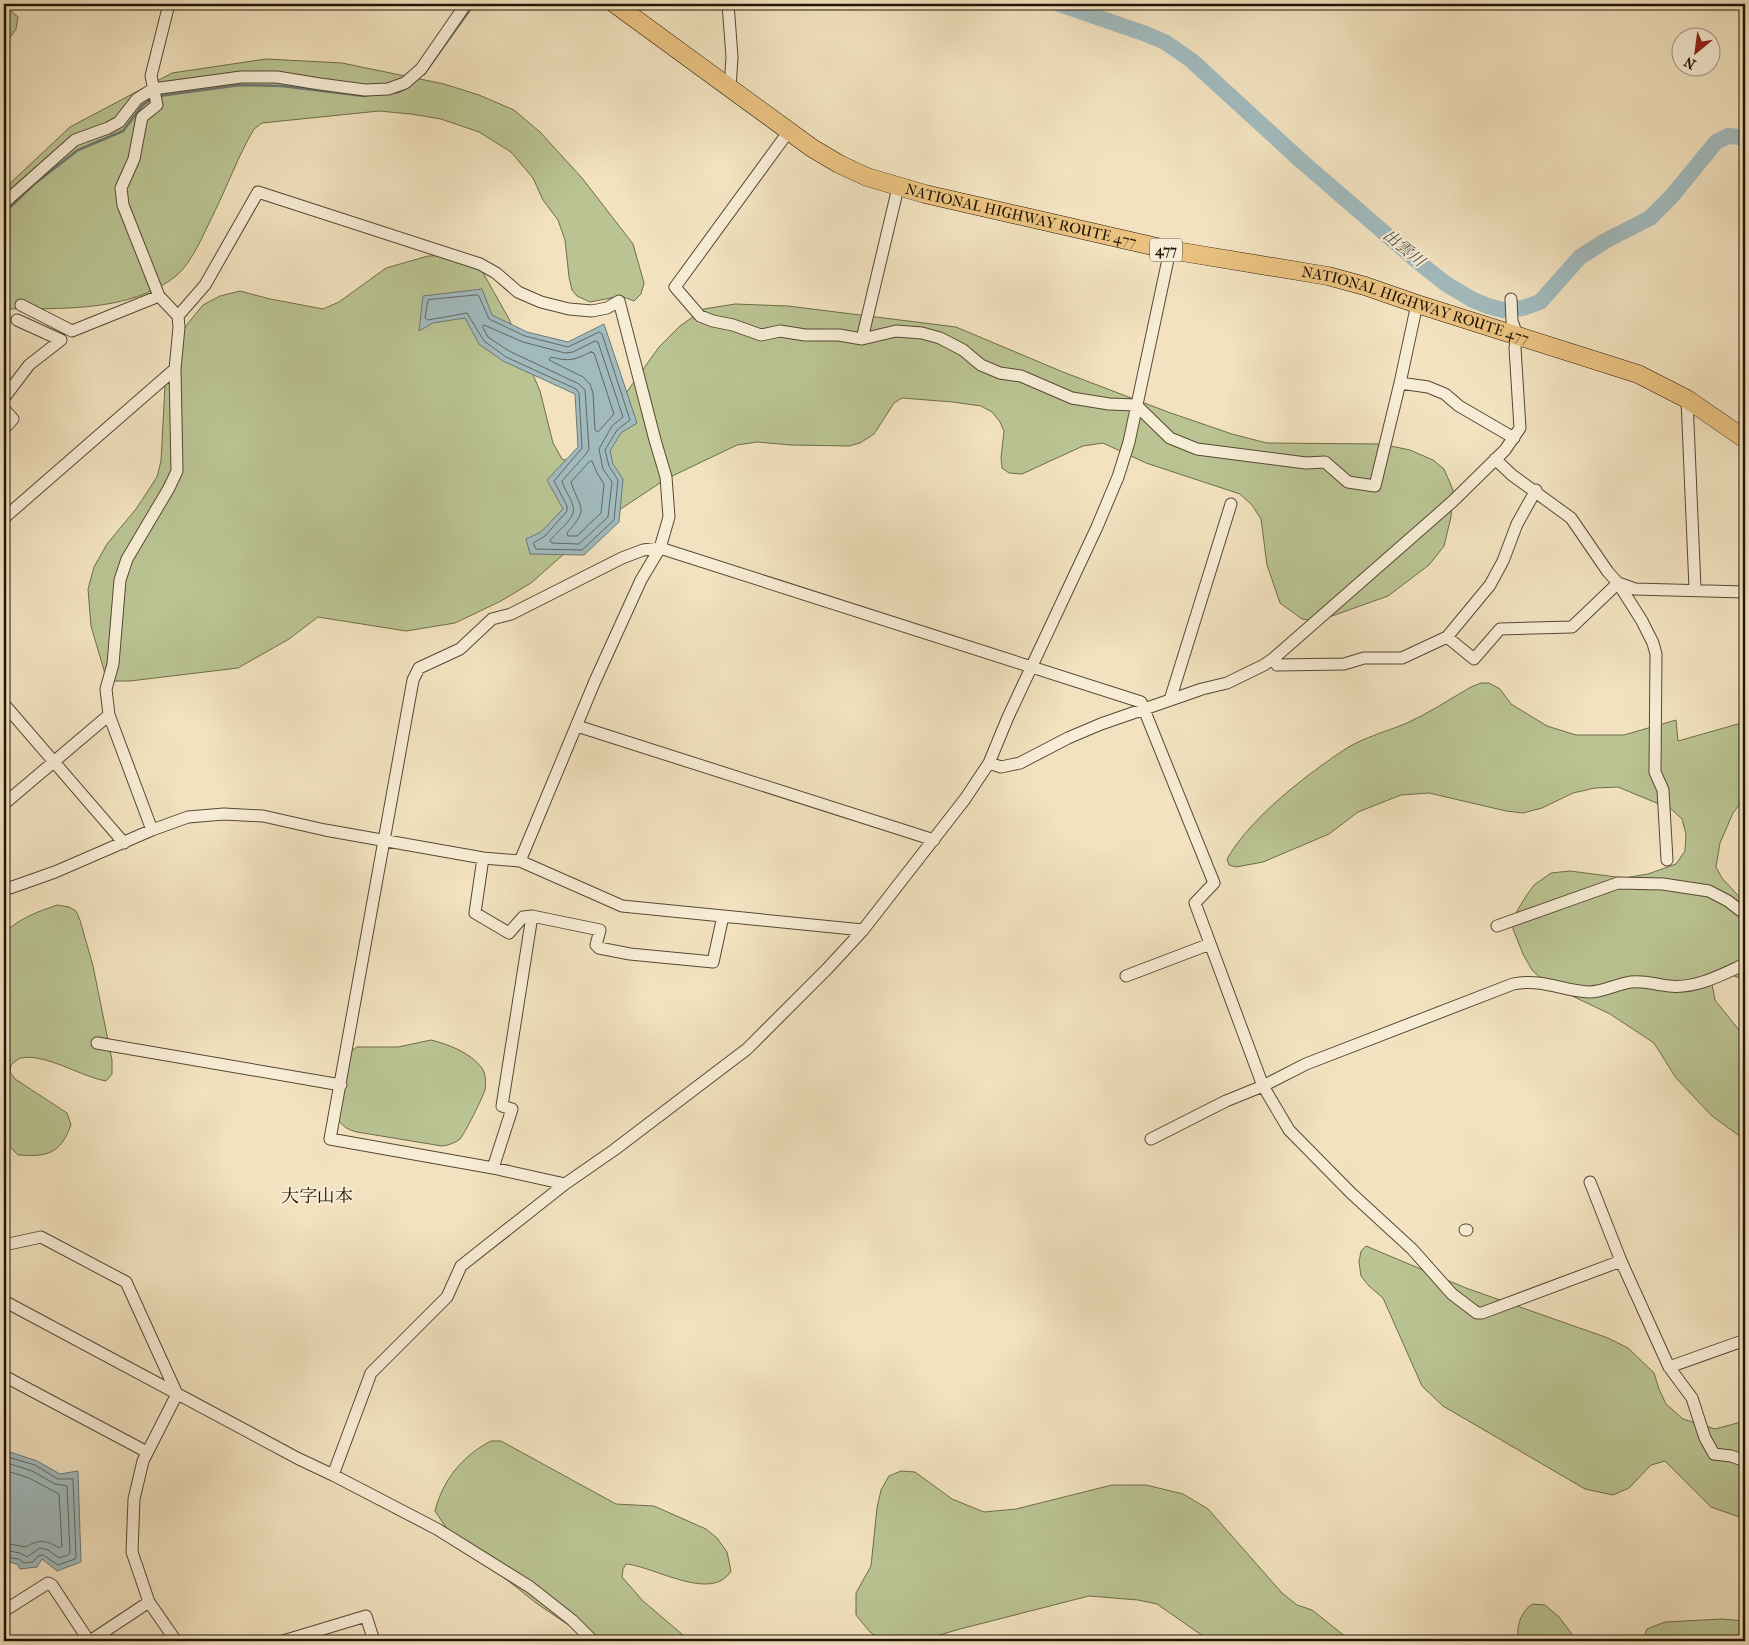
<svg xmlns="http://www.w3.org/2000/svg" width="1749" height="1645" font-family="'IM FELL French Canon','Noto Serif JP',serif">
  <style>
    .green { fill: #bac392; stroke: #6e6c4c }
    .water { fill: #a1babd; stroke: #6e7874 }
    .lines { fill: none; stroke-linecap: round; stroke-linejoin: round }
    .shore { stroke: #626862; stroke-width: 1 }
    .stream { stroke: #6e7874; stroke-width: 2.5 }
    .river { stroke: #a1babd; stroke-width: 16 }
    .minor-casing { stroke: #564834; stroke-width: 13 }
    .highway-casing { stroke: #221506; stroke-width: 19 }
    .minor { stroke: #f7ecd5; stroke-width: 11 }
    .highway { stroke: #e9c180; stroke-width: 18 }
    .labels { text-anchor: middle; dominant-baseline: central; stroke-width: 4; stroke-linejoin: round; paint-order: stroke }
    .shield { fill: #f7ecd5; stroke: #625644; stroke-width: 1 }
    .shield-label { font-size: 14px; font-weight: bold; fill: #221506 }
    .street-label { font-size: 15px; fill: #221506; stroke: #f7ecd5 }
    .water-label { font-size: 16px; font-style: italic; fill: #4e4f46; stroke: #f7ecd5 }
    .quarter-label { font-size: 18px; fill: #221506; stroke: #f7ecd5 }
  </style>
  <rect width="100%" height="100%" fill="#f2e2bf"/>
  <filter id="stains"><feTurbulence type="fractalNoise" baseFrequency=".004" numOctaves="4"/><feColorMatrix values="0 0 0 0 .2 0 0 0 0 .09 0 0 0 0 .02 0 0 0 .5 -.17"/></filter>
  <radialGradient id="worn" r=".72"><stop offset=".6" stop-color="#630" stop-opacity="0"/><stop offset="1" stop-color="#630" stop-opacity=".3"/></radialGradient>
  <path class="green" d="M 4,5 L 18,17 L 16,29 L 4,46 Z
    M 266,59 L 342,63 L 444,84 L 479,95 L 514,110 L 540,132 L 582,178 L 633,244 L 644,283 L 641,294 L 634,301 L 621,296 L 590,302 L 577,296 L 572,290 L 569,277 L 565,240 L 558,220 L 543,200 L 533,178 L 511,152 L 479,132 L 441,119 L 411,114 L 379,111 L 262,123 L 254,129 C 238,156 227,187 213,215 C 204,233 192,263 176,276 C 129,313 60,308 4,309 L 4,189 L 70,127 L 172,73 Z
    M 457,255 L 482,271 L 509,319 L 540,391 L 553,443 L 562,459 L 576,463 L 659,347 L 680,326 L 704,309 L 735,304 L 788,306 L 956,327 L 1063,372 L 1168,412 L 1232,434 L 1267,443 L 1381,444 L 1410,450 L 1433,460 L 1444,469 L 1453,490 L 1451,517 L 1444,546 L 1429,565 L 1388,596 L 1318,621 L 1302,619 L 1280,603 L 1267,565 L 1261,519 L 1252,505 L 1240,494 L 1146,463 L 1103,443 L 1083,446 L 1022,474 L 1009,473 L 1002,468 L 1001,458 L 1004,431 L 1000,422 L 992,412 L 981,406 L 953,402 L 902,398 L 894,403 L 874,434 L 860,443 L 849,446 L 791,445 L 757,442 L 737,445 L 666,479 L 598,524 L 531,583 L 501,601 L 455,623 L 406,631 L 318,617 L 289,639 L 238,668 L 130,681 L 113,681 L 106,677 L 91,626 L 88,589 L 94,567 L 107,544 L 136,509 L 157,477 L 161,461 L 165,385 L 171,359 L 178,337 L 189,322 L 203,305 L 220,296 L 240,291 L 270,299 L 323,309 L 339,302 L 386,268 L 428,256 Z
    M 1481,683 L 1489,683 L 1500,689 L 1511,704 L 1547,726 L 1576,735 L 1624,735 L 1676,720 L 1678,741 L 1745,722 L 1745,797 L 1733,813 L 1720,843 L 1716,867 L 1722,878 L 1745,903 L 1745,980 L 1721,971 L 1712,984 L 1715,1000 L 1739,1030 L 1745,1041 L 1745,1140 L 1712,1116 L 1676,1078 L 1654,1043 L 1610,1014 L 1547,984 L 1532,970 L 1523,954 L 1513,929 L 1517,911 L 1526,896 L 1534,885 L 1551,873 L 1570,871 L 1624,878 L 1648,874 L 1676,864 L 1685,851 L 1686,834 L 1682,819 L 1671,809 L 1618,787 L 1595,788 L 1573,793 L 1542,808 L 1523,813 L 1506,811 L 1429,793 L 1401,795 L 1358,812 L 1329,834 L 1263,862 L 1236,867 L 1229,865 L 1227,859 C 1250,818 1307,774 1347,748 C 1365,737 1388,731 1407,723 C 1429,713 1450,699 1471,687 Z
    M 57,905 L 69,907 L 76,911 L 80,920 L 93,966 L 112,1060 L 112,1074 L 106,1081 C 82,1077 45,1053 21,1058 C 18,1059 14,1062 11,1065 L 10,1072 L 15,1079 L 67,1113 L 71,1125 C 60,1154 48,1157 18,1155 L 4,1141 L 4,933 C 20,918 37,912 57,905 Z
    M 431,1040 C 448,1044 471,1053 482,1068 C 486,1074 486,1083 485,1090 C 483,1097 464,1135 460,1139 C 455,1143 449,1145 442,1146 L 357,1132 C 349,1130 345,1128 339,1121 L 339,1069 L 348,1053 L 357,1047 L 398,1047 Z
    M 1366,1246 L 1466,1288 L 1608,1338 L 1628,1348 L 1654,1373 L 1659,1389 L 1666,1404 L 1683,1419 L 1715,1429 L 1745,1421 L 1745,1519 L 1711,1507 L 1665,1461 L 1651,1465 L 1629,1488 L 1613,1495 L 1585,1489 L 1443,1406 L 1422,1386 L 1383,1298 L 1369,1286 L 1361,1276 L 1359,1262 L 1361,1251 Z
    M 491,1441 L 501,1441 L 616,1504 L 654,1506 L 706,1529 L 717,1538 L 727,1552 L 731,1571 C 712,1603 653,1566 626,1564 L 623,1569 L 622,1577 L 643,1601 L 690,1641 L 592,1641 L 536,1603 L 451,1535 L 435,1511 C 443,1480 462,1456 491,1441 Z
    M 901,1471 L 915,1472 L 952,1499 L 984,1512 L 1016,1509 L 1112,1485 L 1146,1485 L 1183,1494 L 1208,1509 L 1282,1593 L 1297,1605 L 1312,1610 L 1351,1641 L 1210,1641 L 1157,1604 L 1138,1600 L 1089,1596 L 960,1629 L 919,1641 L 882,1641 L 870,1632 L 856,1615 L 856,1593 L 871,1566 L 877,1508 L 881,1490 L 889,1476 Z
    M 1533,1604 L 1545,1605 L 1559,1617 L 1577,1641 L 1519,1641 C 1515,1629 1521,1610 1533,1604 Z
    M 1722,1619 L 1745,1621 L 1745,1641 L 1642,1641 L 1647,1629 L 1665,1622 Z"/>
  <path class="water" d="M 482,289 L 492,315 L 527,332 L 568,342 L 604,324 L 637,423 L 621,433 L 610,451 L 613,464 L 623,479 L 619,522 L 584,555 L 530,554 L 526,539 L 541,532 L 563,509 L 547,480 L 578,447 L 575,394 L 503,361 L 479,344 L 465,318 L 433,323 L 419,331 L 423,296 Z
    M 4,1450 L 37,1461 L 60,1474 L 78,1471 L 81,1562 L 57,1571 L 42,1559 L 37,1567 L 20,1569 L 17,1564 L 4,1561 Z"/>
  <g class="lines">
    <path class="shore" d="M 477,295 L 479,296 L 489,319 L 525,336 L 568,347 L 599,332 L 602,334 L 630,420 L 617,430 L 605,450 L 609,466 L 618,480 L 614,520 L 582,550 L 536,549 L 533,543 L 545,536 L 567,511 L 567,506 L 554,481 L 582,448 L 579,393 L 576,389 L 506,357 L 484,341 L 467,313 L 428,320 L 425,318 L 428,300 Z
      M 484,325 L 523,342 L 565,353 L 573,352 L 595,341 L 598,342 L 623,417 L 612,426 L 599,449 L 603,469 L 612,482 L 608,517 L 579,544 L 552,543 L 550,541 C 556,531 577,519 573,506 C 571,497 564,490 562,481 L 586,454 L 589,449 L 585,390 L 579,384 L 509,351 L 488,337 L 483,328 Z
      M 591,352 L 594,353 L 614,414 L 598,432 L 595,430 L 593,393 L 590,384 L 583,377 L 549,360 L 551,357 C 570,362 574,360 591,352 Z
      M 592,461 L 597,473 L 604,484 L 601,513 L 577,536 L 568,536 L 567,533 C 590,507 580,510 571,482 L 589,462 Z
      M 4,1456 L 35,1465 L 58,1479 L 73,1479 L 76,1557 L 75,1559 L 58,1565 L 43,1555 L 38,1556 L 33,1562 L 24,1563 L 19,1559 L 4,1557
      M 4,1462 L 32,1471 L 55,1484 L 67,1486 L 70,1553 L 68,1555 L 59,1558 L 48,1550 L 40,1548 L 27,1557 L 20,1553 L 4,1550
      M 4,1470 L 29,1478 L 59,1494 L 62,1546 L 59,1548 C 47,1540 38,1539 26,1547 L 4,1543"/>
    <path class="stream" d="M 424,74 L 474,4
      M 393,93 L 399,92 L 404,89
      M 159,96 L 240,85 L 282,86 L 364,96 L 370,95
      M 4,213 L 33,185 L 78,150 L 123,131 L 142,106 L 152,98"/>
    <path class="river" d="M 1059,4 L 1146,34 L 1165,42 L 1191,60 L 1299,159 L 1417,261 L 1446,284 L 1473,300 L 1488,306 L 1503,310 L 1523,308 L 1540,302 L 1580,257 L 1605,241 L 1650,218 L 1672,196 L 1716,142 L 1728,136 L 1740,137 L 1745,140"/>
    <defs>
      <path id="minor" d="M 728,4 L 732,57 L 730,88
        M 789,131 L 675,287 L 700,316 L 713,321 L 733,325 L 761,335 L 780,331 L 805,335 L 839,335 L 862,339 L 896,331 L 922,333 L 940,338 L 963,350 L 981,365 L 1000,373 L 1021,376 L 1072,398 L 1109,404 L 1136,405 L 1170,438 L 1197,449 L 1306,463 L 1325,462 L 1348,482 L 1375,486 L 1400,383 L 1417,304
        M 4,203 L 75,140 L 108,128 L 119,122 L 137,99 L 153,89 L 241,77 L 277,77 L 320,84 L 365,90 L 388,89 L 405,83 L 421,69 L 466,4
        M 21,305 L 72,331 L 159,296
        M 178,316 L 205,285 L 258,192 L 480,264 L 496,273 L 518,292 L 541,302 L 569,309 L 592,311 L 607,308 L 619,301 L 655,440 L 666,477 L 669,517 L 660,548 L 641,580 L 595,681 L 520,861
        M 862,339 L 896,196 L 897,186
        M 1400,383 L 1428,387 L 1445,394 L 1459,406 L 1514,438
        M 4,398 L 29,365 L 61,340 L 17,320
        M 1687,399 L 1695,589
        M 4,409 L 13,419 L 4,429
        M 1495,459 L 1512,475 L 1571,518 L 1608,572 L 1618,583 L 1642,621 L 1653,643 L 1656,654 L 1655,772 L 1663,790 L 1667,860
        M 4,518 L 175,369
        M 1618,583 L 1635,589 L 1745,592
        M 1447,637 L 1474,659 L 1500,629 L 1572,627 L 1618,583
        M 1274,658 L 1277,665 L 1344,664 L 1364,658 L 1402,658 L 1447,637 L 1490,585 L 1503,561 L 1517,524 L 1536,490
        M 1170,700 L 1231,504
        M 4,704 L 124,843
        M 577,726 L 934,840
        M 989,763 L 1008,717 L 1097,527 L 1118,477 L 1129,442 L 1170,250
        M 4,804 L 109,715
        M 152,830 L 109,715 L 106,689 L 113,664 L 120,580 L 127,559 L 169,488 L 177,471 L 175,369 L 179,327 L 178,316 L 159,296 L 123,205 L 121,188 L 134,159 L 142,117 L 157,105 L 151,76 L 169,4
        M 483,858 L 475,913 L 509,933 L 523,917 L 532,916 L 600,930 L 596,945 L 599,948 L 630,954 L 713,962 L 723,916
        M 4,890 L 55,872 L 152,830 L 188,817 L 224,814 L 263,816 L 325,830 L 483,858 L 520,861 L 622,906 L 863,930
        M 1497,926 L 1618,883 L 1663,884 L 1709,891 L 1728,901 L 1745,914
        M 1126,976 L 1210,944
        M 97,1043 L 341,1085
        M 1151,1139 L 1226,1101 L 1263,1086 L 1306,1064 L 1513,984 C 1543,978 1562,991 1589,992 C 1603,992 1617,984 1631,982 C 1646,980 1655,985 1669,986 C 1696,989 1721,975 1745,964
        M 493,1168 L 512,1109 L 502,1106 L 532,916
        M 1590,1182 L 1621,1261 L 1669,1367 L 1692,1398 L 1705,1438 L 1714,1454 L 1731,1456 L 1745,1461
        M 565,1184 L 493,1168 L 330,1139 L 413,680 L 419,668 L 460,649 L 492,619 L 511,614 L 622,558 L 643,550 L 660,548 L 1141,702 L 1214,883 L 1195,903 L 1263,1086 L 1289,1130 L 1351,1193 L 1412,1249 L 1452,1294 L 1477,1313 L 1482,1313 L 1621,1261
        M 1465,1230 L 1467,1230
        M 4,1245 L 41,1237 L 126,1282 L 177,1394 L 143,1461 L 134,1499 L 132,1552 L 149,1602 L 176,1641
        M 4,1301 L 299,1459 L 333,1475 L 437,1529 L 530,1587 L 572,1620 L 593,1641
        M 1669,1367 L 1745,1340
        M 4,1376 L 147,1452
        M 333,1475 L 371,1373 L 447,1297 L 461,1266 L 565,1184 L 614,1150 L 747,1049 L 827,969 L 863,930 L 965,799 L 989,763 L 1001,767 L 1020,763 L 1068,738 L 1101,724 L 1202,689 L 1227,683 L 1264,665 L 1274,658 L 1452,502 L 1505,450 L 1520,428 L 1515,348 L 1517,335 L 1512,321 L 1511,299
        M 4,1611 L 48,1583 L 52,1585 L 89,1641
        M 90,1641 L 149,1602
        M 283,1641 L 366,1616 L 374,1641"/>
      <g id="highway">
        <path id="s1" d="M 615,4 L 812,148 L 839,164 L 867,177 L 925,194 L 1170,250 L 1328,276 L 1365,286 L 1417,304 L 1638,374 L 1687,399 L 1745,439"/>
      </g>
    </defs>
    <use href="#minor" class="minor-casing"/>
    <use href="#highway" class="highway-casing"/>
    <use href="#minor" class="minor"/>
    <use href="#highway" class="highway"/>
  </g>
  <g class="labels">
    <rect class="shield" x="1150" y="238.5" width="32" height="23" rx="4"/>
    <g class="shield-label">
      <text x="1166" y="250">477</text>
    </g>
    <g class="street-label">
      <text stroke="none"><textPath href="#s1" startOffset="465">NATIONAL HIGHWAY ROUTE 477</textPath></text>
      <text stroke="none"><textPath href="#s1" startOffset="870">NATIONAL HIGHWAY ROUTE 477</textPath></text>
    </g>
    <g class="water-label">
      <text transform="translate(1404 248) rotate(40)">出雲川</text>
    </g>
    <g class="quarter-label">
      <text x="317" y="1196">大字山本</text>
    </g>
  </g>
  <rect width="1749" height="1645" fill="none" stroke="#f2e2bf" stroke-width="20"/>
  <rect x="5" y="5" width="1739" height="1635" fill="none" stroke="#221506" stroke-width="2.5"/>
  <rect x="10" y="10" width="1729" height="1625" fill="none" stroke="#221506"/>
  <g transform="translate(1696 52) rotate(209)"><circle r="24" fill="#f7ecd5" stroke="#a29682"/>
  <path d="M0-4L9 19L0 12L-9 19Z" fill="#8f2418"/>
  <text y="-8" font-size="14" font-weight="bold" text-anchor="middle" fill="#221506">N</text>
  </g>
  <rect width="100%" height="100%" filter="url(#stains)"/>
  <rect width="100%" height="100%" fill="url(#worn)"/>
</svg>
